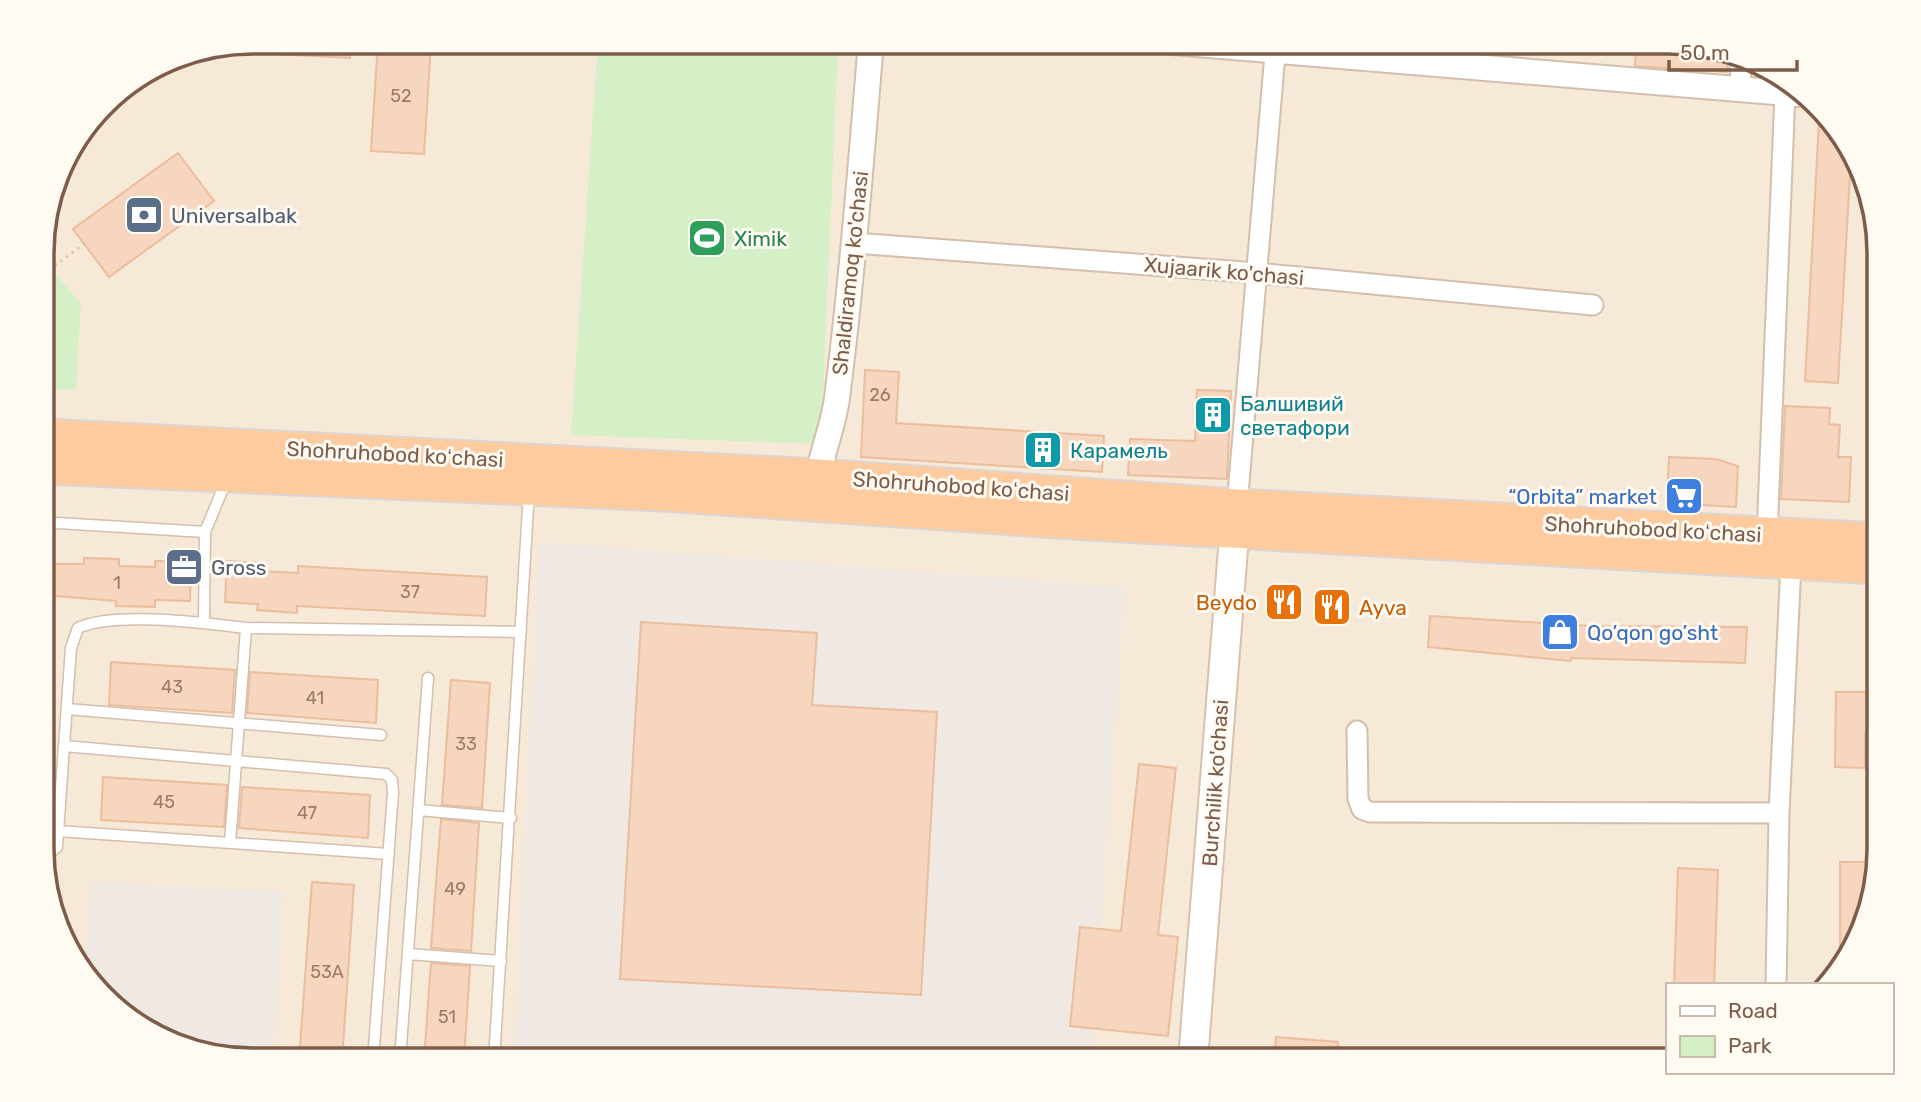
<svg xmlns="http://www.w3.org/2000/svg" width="1921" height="1102" font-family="Rubik,sans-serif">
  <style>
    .residential { fill: #f7e9d7 }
    .industrial { fill: #f0e9e3 }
    .green { fill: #d5efc6 }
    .building { fill: #f7d6bf; stroke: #ebbd9d; stroke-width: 2 }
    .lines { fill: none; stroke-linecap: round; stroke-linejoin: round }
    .service-casing { stroke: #d3bfad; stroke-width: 13 }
    .minor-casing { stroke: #d3bfad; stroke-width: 23 }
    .tertiary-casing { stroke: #d3bfad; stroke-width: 28 }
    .secondary-casing { stroke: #d9c1ad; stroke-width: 32 }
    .trunk-casing { stroke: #ddd5d0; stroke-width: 37 }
    .path { stroke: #ddb9a1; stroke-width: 2.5; stroke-dasharray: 2 5; stroke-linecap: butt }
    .service { stroke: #fff; stroke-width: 10 }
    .minor { stroke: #fff; stroke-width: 19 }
    .tertiary { stroke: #fff; stroke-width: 24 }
    .secondary { stroke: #fff; stroke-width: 28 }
    .trunk { stroke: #fecb9e; stroke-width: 33 }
    .labels { text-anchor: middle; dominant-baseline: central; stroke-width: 6; stroke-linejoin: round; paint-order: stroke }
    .number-label { font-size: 18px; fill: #9c7b66 }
    .service-label { font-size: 21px; fill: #4e5e75; stroke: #fffaf2; text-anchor: start }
    .leisure-label { font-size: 21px; fill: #27864d; stroke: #fffaf2; text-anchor: start }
    .street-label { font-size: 21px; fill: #7d5d49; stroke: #fffaf2 }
    .culture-label { font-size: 21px; fill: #0d838f; stroke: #fffaf2; text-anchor: start }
    .shop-label { font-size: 21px; fill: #366cbe; stroke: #fffaf2; text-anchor: end }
    .food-label { font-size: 21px; fill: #c56008; stroke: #fffaf2; text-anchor: end }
    .rim { fill: none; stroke: #7d5d49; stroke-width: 3.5 }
  </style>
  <rect width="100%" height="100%" fill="#fef7ea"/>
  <path class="residential" d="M 253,42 L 1668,42 L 1773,70 L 1844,136 L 1879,239 L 1879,862 L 1851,954 L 1820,985 L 1667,985 L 1667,1060 L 253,1060 L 148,1032 L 78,967 L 44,876 L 44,226 L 64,159 L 114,95 L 173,58 Z"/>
  <path class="industrial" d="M 539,542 L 1125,588 L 1091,1060 L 514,1060 Z
    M 91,882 L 284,892 L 273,1060 L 253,1060 L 148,1032 L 85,973 Z"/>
  <path class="green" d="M 598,42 L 838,42 L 821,444 L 571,435 Z
    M 44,260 L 81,304 L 76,390 L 44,389 Z"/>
  <path class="building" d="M 253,42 L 351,42 L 350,58 L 253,53 Z
    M 378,42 L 431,42 L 424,154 L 371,151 Z
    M 1637,42 L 1668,42 L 1728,58 L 1727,72 L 1635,66 Z
    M 1819,121 L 1828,121 L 1844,136 L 1851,158 L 1838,383 L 1805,381 Z
    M 178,153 L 214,201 L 109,277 L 73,229 Z
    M 865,370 L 899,372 L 896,423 L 1104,436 L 1102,472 L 861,457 Z
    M 1197,390 L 1231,391 L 1227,479 L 1128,475 L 1130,439 L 1195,441 Z
    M 1785,406 L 1830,408 L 1829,424 L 1840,425 L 1838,457 L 1851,457 L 1849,502 L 1781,499 Z
    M 1669,457 L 1716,459 L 1738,466 L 1736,507 L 1667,503 Z
    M 84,558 L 119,559 L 119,566 L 155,567 L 155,561 L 191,562 L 190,601 L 155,600 L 155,607 L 116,606 L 116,601 L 44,595 L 44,570 L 51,564 L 84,564 Z
    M 227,561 L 263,563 L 262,571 L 298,573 L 298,566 L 487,577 L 485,616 L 297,606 L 297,613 L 257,610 L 258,604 L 225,602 Z
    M 1430,616 L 1591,626 L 1747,627 L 1745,663 L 1571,658 L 1571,661 L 1428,647 Z
    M 641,622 L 817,633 L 812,705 L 937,712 L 921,995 L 620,979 Z
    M 111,662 L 235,670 L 232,713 L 109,705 Z
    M 250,672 L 378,680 L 376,723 L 247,713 Z
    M 451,680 L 490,683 L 482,808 L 442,805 Z
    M 1836,692 L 1879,692 L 1879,733 L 1865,733 L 1865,768 L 1835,767 Z
    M 1139,764 L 1176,768 L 1158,935 L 1178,937 L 1168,1036 L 1070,1026 L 1080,927 L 1121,931 Z
    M 103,777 L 227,785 L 224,827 L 101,820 Z
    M 242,787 L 370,795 L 368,838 L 239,828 Z
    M 441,819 L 479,823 L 471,951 L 431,948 Z
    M 1840,862 L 1876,862 L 1876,870 L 1851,954 L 1840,966 Z
    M 1678,868 L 1718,870 L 1714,985 L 1674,985 Z
    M 312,882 L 354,885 L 342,1060 L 299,1060 Z
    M 431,963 L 470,966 L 464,1060 L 424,1060 Z
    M 1276,1037 L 1338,1042 L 1337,1060 L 1274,1060 Z"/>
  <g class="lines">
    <defs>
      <path id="service" d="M 44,526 L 57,523 L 205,532
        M 204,623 L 205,532 L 226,481
        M 67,709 L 381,735
        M 64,746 L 71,648 L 78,628 C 114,611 204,623 246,628 L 521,632
        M 418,810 L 511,818
        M 58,831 L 389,854
        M 230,843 L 246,628
        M 44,858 L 57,847 L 64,746 L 386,774 L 392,780 L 393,793 L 373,1060
        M 408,954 L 501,961
        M 400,1060 L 428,678
        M 494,1060 L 529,492"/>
      <path id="minor" d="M 1740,61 L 1741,90
        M 854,243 L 1257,273 L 1593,305
        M 1237,506 L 1276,42
        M 1767,536 L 1785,93
        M 1357,731 L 1358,799 L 1362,809 L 1370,812 L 1779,813
        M 1776,985 L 1779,813 L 1791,564"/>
      <path id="tertiary" d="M 1172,42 L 1798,94
        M 817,491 C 818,459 833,430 837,398 C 852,280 861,161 871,42"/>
      <path id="secondary" d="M 1193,1060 L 1236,511"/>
      <path id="trunk" d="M 44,436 L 818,476 L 1237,506 L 1879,540
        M 44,467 L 664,494 L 1087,523 L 1879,567"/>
    </defs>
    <use href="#service" class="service-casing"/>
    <use href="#minor" class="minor-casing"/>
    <use href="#tertiary" class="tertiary-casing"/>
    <use href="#secondary" class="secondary-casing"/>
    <use href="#trunk" class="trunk-casing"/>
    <path class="path" d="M 44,274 L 85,243"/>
    <use href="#service" class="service"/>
    <use href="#minor" class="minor"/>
    <use href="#tertiary" class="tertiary"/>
    <use href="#secondary" class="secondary"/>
    <use href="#trunk" class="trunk"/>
  </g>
  <defs>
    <symbol id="bank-square" viewBox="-11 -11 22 22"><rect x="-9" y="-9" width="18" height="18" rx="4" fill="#5c6f8a" stroke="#fffaf2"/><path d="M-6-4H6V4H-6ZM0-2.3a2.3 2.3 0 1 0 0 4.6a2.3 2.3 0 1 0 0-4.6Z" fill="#fff"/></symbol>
    <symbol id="stadium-square" viewBox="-11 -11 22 22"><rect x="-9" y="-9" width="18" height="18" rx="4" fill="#2e9e5b" stroke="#fffaf2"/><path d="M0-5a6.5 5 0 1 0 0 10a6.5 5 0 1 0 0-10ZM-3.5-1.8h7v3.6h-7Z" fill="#fff"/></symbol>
    <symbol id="building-square" viewBox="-11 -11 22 22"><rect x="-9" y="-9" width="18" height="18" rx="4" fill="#0f9aa8" stroke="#fffaf2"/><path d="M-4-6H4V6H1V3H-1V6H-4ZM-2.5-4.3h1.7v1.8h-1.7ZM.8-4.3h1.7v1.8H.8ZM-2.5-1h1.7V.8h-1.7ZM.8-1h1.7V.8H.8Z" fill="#fff"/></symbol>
    <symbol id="supermarket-square" viewBox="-11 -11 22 22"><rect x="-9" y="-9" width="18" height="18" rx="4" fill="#3f7fe0" stroke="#fffaf2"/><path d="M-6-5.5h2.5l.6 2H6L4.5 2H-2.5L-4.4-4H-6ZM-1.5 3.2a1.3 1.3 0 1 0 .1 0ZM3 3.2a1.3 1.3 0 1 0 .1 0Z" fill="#fff"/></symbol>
    <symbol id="office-square" viewBox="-11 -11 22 22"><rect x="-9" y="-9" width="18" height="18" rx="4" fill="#5c6f8a" stroke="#fffaf2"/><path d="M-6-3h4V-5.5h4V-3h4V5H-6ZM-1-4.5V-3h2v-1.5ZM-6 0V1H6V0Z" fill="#fff"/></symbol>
    <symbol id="restaurant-square" viewBox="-11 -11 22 22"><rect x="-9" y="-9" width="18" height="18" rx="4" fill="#e8710a" stroke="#fffaf2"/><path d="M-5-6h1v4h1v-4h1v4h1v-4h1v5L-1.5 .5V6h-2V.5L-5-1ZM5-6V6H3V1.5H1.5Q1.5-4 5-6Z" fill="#fff"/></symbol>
    <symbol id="shop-square" viewBox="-11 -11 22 22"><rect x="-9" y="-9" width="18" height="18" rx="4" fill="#3f7fe0" stroke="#fffaf2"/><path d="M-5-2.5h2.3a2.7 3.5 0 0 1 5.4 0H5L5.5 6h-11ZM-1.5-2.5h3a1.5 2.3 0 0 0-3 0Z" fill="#fff"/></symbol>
  </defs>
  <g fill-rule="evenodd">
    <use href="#bank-square" x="122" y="193" width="44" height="44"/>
    <use href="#stadium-square" x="685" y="216" width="44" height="44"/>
    <use href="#building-square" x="1191" y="393" width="44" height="44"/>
    <use href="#building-square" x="1021" y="428" width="44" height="44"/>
    <use href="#supermarket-square" x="1662" y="474" width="44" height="44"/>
    <use href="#office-square" x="162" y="545" width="44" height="44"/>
    <use href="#restaurant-square" x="1262" y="580" width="44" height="44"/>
    <use href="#restaurant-square" x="1310" y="585" width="44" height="44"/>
    <use href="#shop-square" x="1538" y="610" width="44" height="44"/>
  </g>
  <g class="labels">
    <g class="number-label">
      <text x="401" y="96">52</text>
      <text x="880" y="395">26</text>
      <text x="117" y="583">1</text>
      <text x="410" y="592">37</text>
      <text x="172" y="687">43</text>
      <text x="315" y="698">41</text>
      <text x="466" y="744">33</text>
      <text x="164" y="802">45</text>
      <text x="307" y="813">47</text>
      <text x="455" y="889">49</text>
      <text x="327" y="972">53А</text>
      <text x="447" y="1017">51</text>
    </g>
    <g class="service-label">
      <text x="171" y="215">Universalbak</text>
      <text x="211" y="567">Gross</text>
    </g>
    <g class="leisure-label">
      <text x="734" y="238">Ximik</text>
    </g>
    <g class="street-label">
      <text transform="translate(1224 271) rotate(5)">Xujaarik ko'chasi</text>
      <text transform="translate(850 273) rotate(-84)">Shaldiramoq ko'chasi</text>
      <text transform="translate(395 454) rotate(3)">Shohruhobod koʻchasi</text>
      <text transform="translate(961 486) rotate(4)">Shohruhobod koʻchasi</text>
      <text transform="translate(1653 529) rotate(3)">Shohruhobod koʻchasi</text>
      <text transform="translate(1215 783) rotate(-86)">Burchilik ko'chasi</text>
    </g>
    <g class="culture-label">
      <text x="1240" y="403">Балшивий<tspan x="1240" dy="24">светафори</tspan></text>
      <text x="1070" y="450">Карамель</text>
    </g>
    <g class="shop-label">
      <text x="1657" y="496">“Orbita” market</text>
      <text x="1587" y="632" text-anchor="start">Qo’qon go’sht</text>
    </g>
    <g class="food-label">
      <text x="1257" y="602">Beydo</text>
      <text x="1359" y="607" text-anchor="start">Ayva</text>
    </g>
  </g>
  <path d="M0 0H1921V1102H0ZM253 54H1668A199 199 0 0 1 1867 253V849A199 199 0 0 1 1668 1048H253A199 199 0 0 1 54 849V253A199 199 0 0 1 253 54Z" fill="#fffaf2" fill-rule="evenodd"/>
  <path class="rim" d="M253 54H1668A199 199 0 0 1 1867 253V849A199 199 0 0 1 1668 1048H253A199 199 0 0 1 54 849V253A199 199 0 0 1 253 54Z"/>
  <rect x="1666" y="983" width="228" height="91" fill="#fffaf2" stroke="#cbbbae" stroke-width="2"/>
  <rect x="1680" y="1006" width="35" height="10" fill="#ffffff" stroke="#cbbbae" stroke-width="2"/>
  <text x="1728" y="1018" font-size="21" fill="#7d5d49">Road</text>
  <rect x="1680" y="1036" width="35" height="21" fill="#d5efc6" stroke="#cbbbae" stroke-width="2"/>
  <text x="1728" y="1053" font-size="21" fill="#7d5d49">Park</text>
  <path d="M1669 60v10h128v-10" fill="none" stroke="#7d5d49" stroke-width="3.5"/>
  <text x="1680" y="60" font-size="21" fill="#7d5d49" stroke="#fffaf2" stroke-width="5" paint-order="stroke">50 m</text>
</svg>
